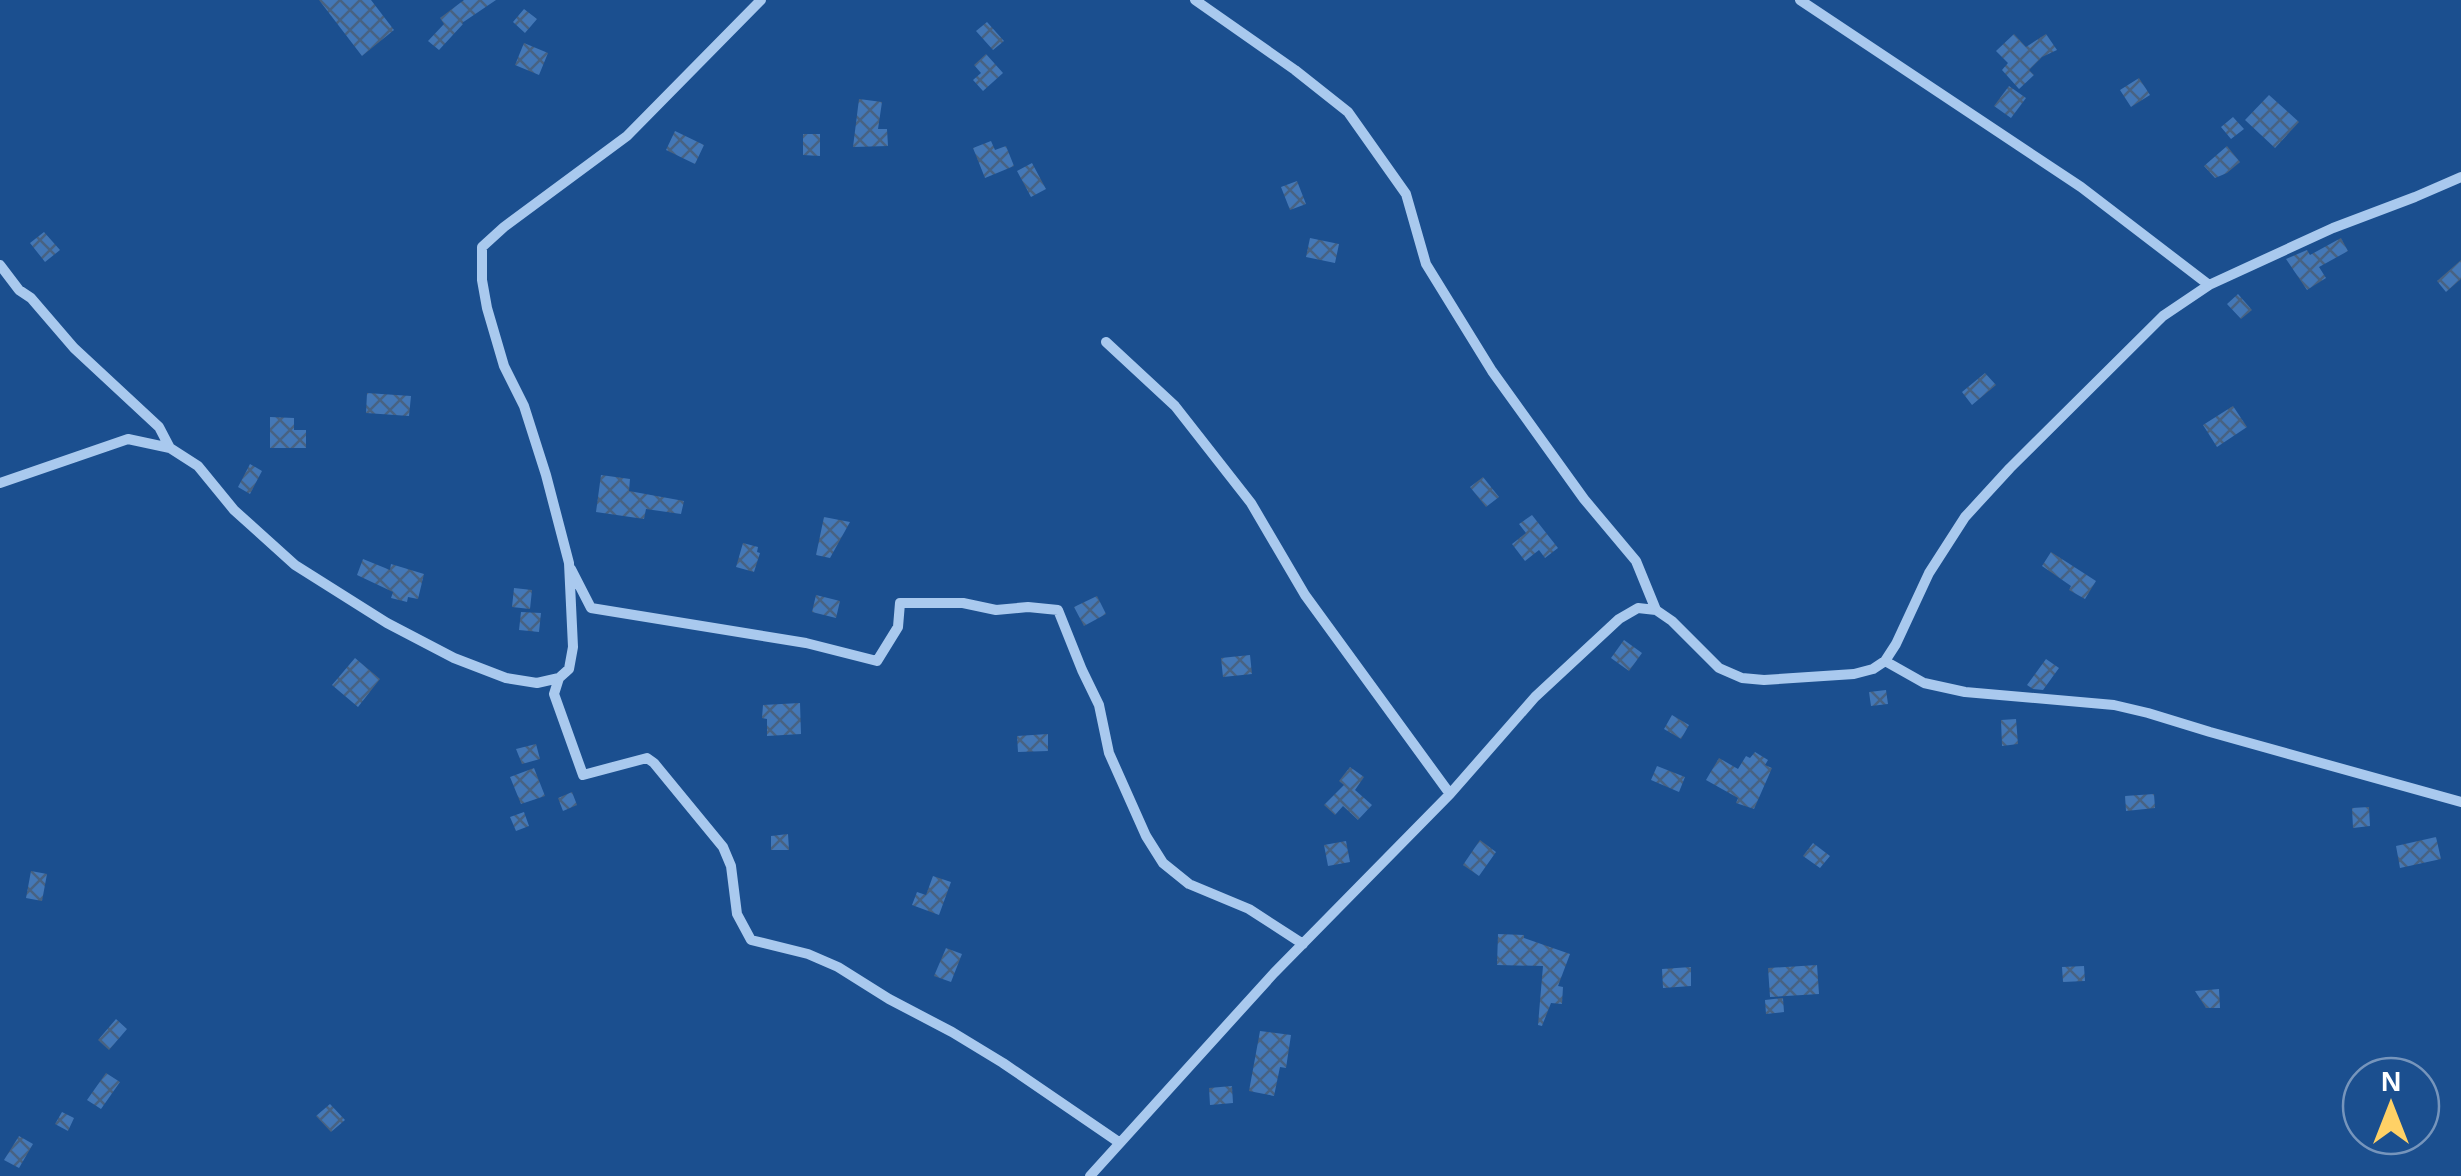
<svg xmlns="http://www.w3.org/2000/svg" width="2461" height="1176" font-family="Helvetica,sans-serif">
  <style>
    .building { fill: url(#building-cross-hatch) }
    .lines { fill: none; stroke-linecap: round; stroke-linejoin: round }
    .street { stroke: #a9c9ee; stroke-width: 10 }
  </style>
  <defs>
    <pattern id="building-cross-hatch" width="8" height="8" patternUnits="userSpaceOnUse" patternTransform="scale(2.5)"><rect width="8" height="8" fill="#4478b7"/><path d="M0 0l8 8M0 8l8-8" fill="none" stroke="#486282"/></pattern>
  </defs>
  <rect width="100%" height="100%" fill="#1b4f8f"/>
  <path class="building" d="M 319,0 L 371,0 L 394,30 L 362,56 Z
    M 464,0 L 496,0 L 462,23 L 463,24 L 439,50 L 428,41 L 444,24 L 440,18 Z
    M 524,9 L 537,19 L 525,33 L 513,22 Z
    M 987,22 L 1004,41 L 993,50 L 976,31 Z
    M 2014,34 L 2026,47 L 2046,34 L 2057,50 L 2042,57 L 2029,70 L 2034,75 L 2019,89 L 2002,70 L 2008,63 L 1996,51 Z
    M 524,43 L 548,53 L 539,75 L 515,65 Z
    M 986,54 L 1003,73 L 983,91 L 973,80 L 981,73 L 974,65 Z
    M 2139,78 L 2150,95 L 2131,107 L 2120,90 Z
    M 2009,86 L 2026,98 L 2011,118 L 1994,106 Z
    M 2269,95 L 2299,122 L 2275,148 L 2245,120 Z
    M 859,99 L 882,102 L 878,129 L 887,129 L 888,146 L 853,147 Z
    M 2233,117 L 2244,129 L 2231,139 L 2221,127 Z
    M 675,131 L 704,145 L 695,164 L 666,150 Z
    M 803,134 L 820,134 L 820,156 L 803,155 Z
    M 991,141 L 995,150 L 1006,146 L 1014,166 L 985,178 L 973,148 Z
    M 2227,146 L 2240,162 L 2227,173 L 2215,178 L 2204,166 Z
    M 1032,163 L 1046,189 L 1031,197 L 1017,171 Z
    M 1297,181 L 1306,204 L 1290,210 L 1281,187 Z
    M 44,232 L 60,250 L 45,262 L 30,243 Z
    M 1310,238 L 1339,244 L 1335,263 L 1306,257 Z
    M 2341,238 L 2348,251 L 2319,267 L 2326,278 L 2307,290 L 2286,259 L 2307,250 L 2310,255 Z
    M 2461,260 L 2461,279 L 2446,292 L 2437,281 Z
    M 2238,294 L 2252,310 L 2241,319 L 2227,304 Z
    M 1985,373 L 1996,385 L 1972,405 L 1962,392 Z
    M 367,393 L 411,396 L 409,416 L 366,413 Z
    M 2233,406 L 2247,427 L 2217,447 L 2203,425 Z
    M 270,417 L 294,418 L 294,430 L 306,430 L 306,448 L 270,448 Z
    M 250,464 L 262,471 L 250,494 L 238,487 Z
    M 601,475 L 630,479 L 629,491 L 684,501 L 681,514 L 646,509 L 644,519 L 596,512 Z
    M 1483,477 L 1499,497 L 1486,507 L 1470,487 Z
    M 1532,515 L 1558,548 L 1545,558 L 1539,550 L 1525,561 L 1512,544 L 1526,533 L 1519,524 Z
    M 824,517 L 850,522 L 830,558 L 816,555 Z
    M 743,543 L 758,547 L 757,552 L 760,553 L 754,572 L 736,567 Z
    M 2051,552 L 2096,581 L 2085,599 L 2069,590 L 2071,586 L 2042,566 Z
    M 363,559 L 390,570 L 391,564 L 424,574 L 418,599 L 408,597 L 407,602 L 391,598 L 393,592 L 357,575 Z
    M 514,588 L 532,590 L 530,609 L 512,607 Z
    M 816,595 L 840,601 L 836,618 L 812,612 Z
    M 1097,596 L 1106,614 L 1084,626 L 1074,607 Z
    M 521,612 L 541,613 L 539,632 L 519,630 Z
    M 1624,640 L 1642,653 L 1629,671 L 1611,658 Z
    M 1250,655 L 1252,674 L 1223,677 L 1221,658 Z
    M 355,658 L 380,679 L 358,707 L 332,685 Z
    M 2046,659 L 2059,668 L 2043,690 L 2033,689 L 2027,685 Z
    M 1886,690 L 1888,704 L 1871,706 L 1869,692 Z
    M 800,703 L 801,734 L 767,736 L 767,719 L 762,718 L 763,705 Z
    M 1672,715 L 1689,725 L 1681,739 L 1664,729 Z
    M 2016,719 L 2018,744 L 2002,746 L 2001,720 Z
    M 1048,734 L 1048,751 L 1018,752 L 1017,736 Z
    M 536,744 L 540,759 L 522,764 L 516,749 Z
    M 1755,752 L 1768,760 L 1765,765 L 1772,768 L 1754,809 L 1736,803 L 1738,798 L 1706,780 L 1719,758 L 1738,769 L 1746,756 L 1750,758 Z
    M 1657,766 L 1685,777 L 1679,792 L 1651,780 Z
    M 1350,767 L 1364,777 L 1355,790 L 1372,805 L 1358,820 L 1343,806 L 1335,815 L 1324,805 L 1344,785 L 1339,781 Z
    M 534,768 L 545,796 L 521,804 L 510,777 Z
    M 572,792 L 577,805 L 563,811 L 558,798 Z
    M 2154,794 L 2155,808 L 2126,811 L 2125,796 Z
    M 2369,807 L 2370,826 L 2353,828 L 2352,808 Z
    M 524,812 L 529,826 L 516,831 L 510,817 Z
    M 788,834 L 789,850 L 771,850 L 771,836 Z
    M 2436,837 L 2441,859 L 2400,868 L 2396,846 Z
    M 1480,840 L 1496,852 L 1479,876 L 1463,865 Z
    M 1346,841 L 1350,862 L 1328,866 L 1324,845 Z
    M 1813,843 L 1830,856 L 1820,868 L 1803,856 Z
    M 31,871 L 47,874 L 42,901 L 26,898 Z
    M 933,876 L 951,882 L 939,915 L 912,905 L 917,892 L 926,895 Z
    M 1498,934 L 1524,935 L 1524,938 L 1570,954 L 1558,986 L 1563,987 L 1562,1004 L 1551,1003 L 1542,1026 L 1538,1025 L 1543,966 L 1497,965 Z
    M 946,948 L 962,954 L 951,982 L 934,976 Z
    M 1817,965 L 1819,994 L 1770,997 L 1768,968 Z
    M 2084,966 L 2085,981 L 2063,982 L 2062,967 Z
    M 1691,967 L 1691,986 L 1663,988 L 1662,969 Z
    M 2219,989 L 2220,1008 L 2206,1008 L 2195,991 Z
    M 1783,998 L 1784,1012 L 1766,1014 L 1765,1000 Z
    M 116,1019 L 127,1029 L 109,1050 L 98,1040 Z
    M 1260,1031 L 1291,1035 L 1286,1068 L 1280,1067 L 1274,1096 L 1249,1091 Z
    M 106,1073 L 120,1082 L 101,1109 L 87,1100 Z
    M 1232,1086 L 1233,1103 L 1210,1105 L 1209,1088 Z
    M 330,1104 L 345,1120 L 331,1132 L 316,1116 Z
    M 62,1112 L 74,1118 L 68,1131 L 55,1124 Z
    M 19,1136 L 33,1144 L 19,1168 L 4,1160 Z"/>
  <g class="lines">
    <path class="street" d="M 1195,0 L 1295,70 L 1348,112 L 1406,194 L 1426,264 L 1492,371 L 1584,499 L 1636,561 L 1656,610
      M 1800,0 L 2081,187 L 2209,285
      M 0,265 L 19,290 L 31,298 L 74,348 L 159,427 L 170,448
      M 1106,342 L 1175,406 L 1251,503 L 1305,595 L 1450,794
      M 0,483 L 128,439 L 170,448 L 198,466 L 234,510 L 295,565 L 387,623 L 454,658 L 506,678 L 537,683 L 559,678 L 569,669 L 573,647 L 569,563 L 546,475 L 524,406 L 504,366 L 487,308 L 482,280 L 482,247 L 504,227 L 627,136 L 761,0
      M 571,569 L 591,608 L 806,643 L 877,661 L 898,627 L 900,603 L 963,603 L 996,610 L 1028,607 L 1058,610 L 1082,670 L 1099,705 L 1109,753 L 1146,836 L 1163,863 L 1189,884 L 1249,909 L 1303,944
      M 1885,661 L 1924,683 L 1965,692 L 2114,705 L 2148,713 L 2210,732 L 2461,802
      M 559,678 L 554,694 L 583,775 L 647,758 L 654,763 L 723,847 L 731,866 L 737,914 L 751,940 L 808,954 L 838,967 L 889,999 L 952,1032 L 1003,1063 L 1120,1143
      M 1090,1176 L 1274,973 L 1450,794 L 1535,697 L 1619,619 L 1638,608 L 1656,610 L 1672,621 L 1719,668 L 1742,678 L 1764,680 L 1854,674 L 1873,669 L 1885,661 L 1896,644 L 1929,573 L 1965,517 L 2010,468 L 2163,316 L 2209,285 L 2333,228 L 2415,197 L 2461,177"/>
  </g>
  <g transform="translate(2391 1106)"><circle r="48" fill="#1b4f8f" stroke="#7695bc" stroke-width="2.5"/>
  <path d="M0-8L18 38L0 25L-18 38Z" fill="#ffd166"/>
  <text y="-15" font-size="28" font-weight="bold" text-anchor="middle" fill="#ffffff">N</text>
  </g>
</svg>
